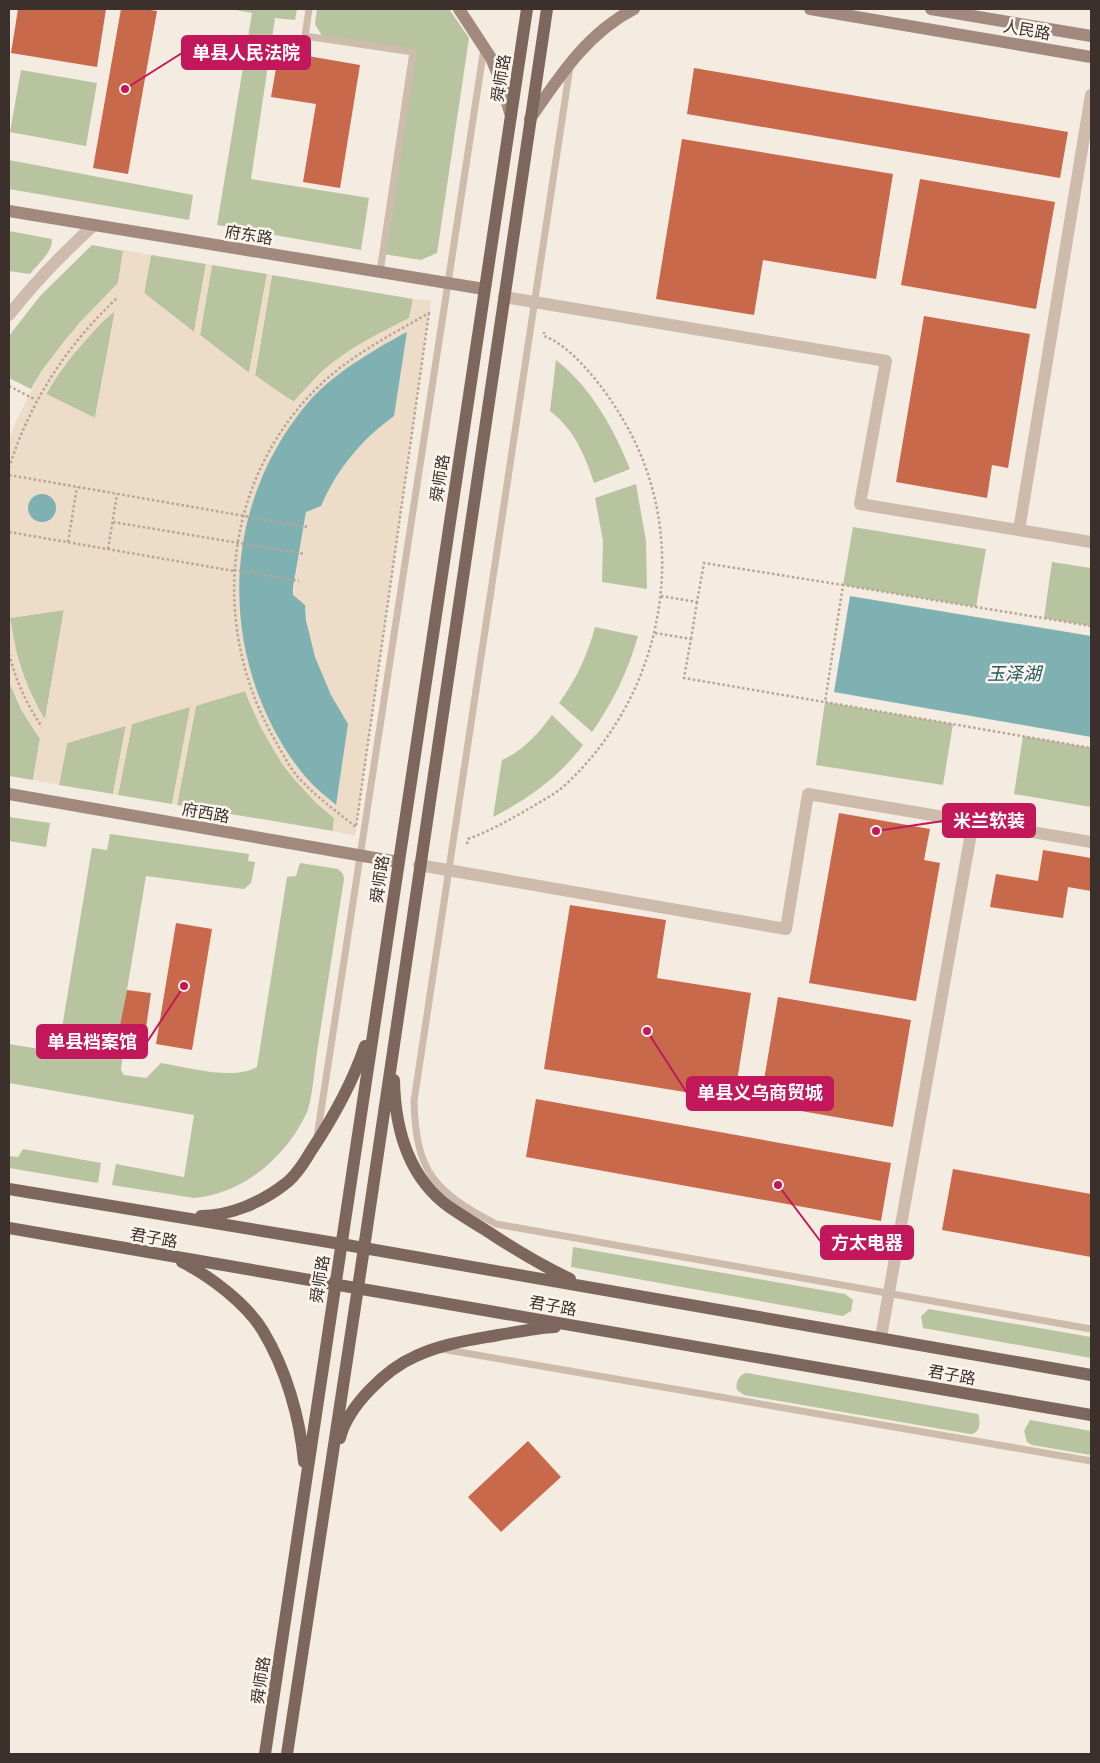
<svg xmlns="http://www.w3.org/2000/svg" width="1100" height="1763" font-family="'Exo 2','Noto Sans SC',sans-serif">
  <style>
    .green { fill: #b8c4a0 }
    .plaza { fill: #ecdcc8; fill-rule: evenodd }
    .water { fill: #7fb0b2 }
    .building { fill: #c8694b }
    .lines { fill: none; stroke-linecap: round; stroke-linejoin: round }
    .path { stroke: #b9a596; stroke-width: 2.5; stroke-dasharray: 2.5 2.5; stroke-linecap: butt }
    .lane { stroke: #cdbbac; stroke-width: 7 }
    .street { stroke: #cdbbac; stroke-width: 12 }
    .secondary { stroke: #a18a7d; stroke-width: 12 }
    .primary { stroke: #7d675c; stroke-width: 12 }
    .labels { text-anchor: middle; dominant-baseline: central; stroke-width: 5; stroke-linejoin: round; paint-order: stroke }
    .street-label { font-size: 16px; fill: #3b302b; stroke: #fbf5ee }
    .water-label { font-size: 18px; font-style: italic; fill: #1f5a5e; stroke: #fbf5ee }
    .leader { fill: none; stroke: #c2185b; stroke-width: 2 }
    .callout-dot { fill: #c2185b; stroke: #fbf5ee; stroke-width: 2 }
    .callout { fill: #c2185b; stroke: #c2185b; stroke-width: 2 }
    .callout-label { font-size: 18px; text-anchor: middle; font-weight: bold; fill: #fff }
  </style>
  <rect width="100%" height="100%" fill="#f4ebe1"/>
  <path class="green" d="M 230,9 L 297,9 L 295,20 L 275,18 L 251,179 L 369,198 L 361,250 L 217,225 L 252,13 Z
    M 317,9 L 449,9 L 469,38 L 437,253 L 421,260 L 383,254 L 413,52 L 324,39 L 315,24 Z
    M 21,70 L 97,83 L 86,146 L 10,132 Z
    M 9,160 L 193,195 L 189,220 L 9,189 Z
    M 9,231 L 52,239 C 53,252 38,264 30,274 L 9,271 Z
    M 92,245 L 124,251 L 118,283 L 66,339 L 41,372 L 31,389 L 9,378 L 9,336 L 40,296 Z
    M 151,255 L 206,264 L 194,332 L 144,293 Z
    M 212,265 L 267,274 L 249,373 L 200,335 Z
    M 272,275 L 413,299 L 410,318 C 384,331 358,343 335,361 C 319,372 307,388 294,402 L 255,376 Z
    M 115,310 L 95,418 L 46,394 C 64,363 88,334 115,310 Z
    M 556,360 C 591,387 614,429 630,469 L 594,483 C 585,455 574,429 550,411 Z
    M 636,484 L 646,541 L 647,589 L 602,582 L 603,541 L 595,498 Z
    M 853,527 L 986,549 L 976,607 L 843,585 Z
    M 1052,562 L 1091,568 L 1091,626 L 1044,618 Z
    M 64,610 L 45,720 C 25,686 16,657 9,618 Z
    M 595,627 L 638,636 C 628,671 613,702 592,732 L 559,703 C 576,680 588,654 595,627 Z
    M 9,682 L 22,711 L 40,739 L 33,780 L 9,776 Z
    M 245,691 C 265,743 292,783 334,818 L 333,831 L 177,805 L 196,705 Z
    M 825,702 L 953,724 L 943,785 L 816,765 Z
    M 191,706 L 172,804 L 118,795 L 132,724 Z
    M 552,715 L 583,745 C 560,776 527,800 493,817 L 502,760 C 523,751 539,733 552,715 Z
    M 126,725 L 113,794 L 59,785 L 67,743 Z
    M 1023,736 L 1091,748 L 1091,807 L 1014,794 Z
    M 9,817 L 50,823 L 46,847 L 9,841 Z
    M 110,834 L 249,854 L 248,861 L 255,862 L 251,883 L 244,889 L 146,876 L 118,1044 L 124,1045 L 121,1070 L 124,1075 L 146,1078 L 161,1063 C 187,1067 234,1081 257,1067 L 287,877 L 296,876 L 300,863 L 338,869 L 343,874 L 344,879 C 335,936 326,994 317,1052 C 315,1066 312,1101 307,1112 C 287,1156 244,1194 194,1198 L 112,1185 L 116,1164 L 184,1177 L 194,1115 L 9,1083 L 9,1044 L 58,1052 L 92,848 L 107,850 Z
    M 23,1149 L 101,1163 L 98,1183 L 9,1168 L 9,1156 L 18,1157 Z
    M 573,1247 L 845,1294 L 853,1300 L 851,1311 L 843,1316 L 571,1267 Z
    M 929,1309 L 1091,1337 L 1091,1358 L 923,1328 L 921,1316 Z
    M 747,1373 L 978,1414 C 981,1422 980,1434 970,1434 L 744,1395 L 737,1390 C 735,1383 739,1374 747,1373 Z
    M 1030,1420 L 1091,1431 L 1091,1455 L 1032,1445 L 1027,1442 L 1024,1431 Z"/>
  <path class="plaza" d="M 123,250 L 151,255 L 144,293 L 194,332 L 206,264 L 212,265 L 200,335 L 249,373 L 267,274 L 272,275 L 255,375 L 293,402 L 315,379 L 333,362 L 367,340 L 409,318 L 413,299 L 431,301 L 355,836 L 333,831 L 334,818 L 316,803 L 295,780 L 282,764 L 261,727 L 245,691 L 196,706 L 177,805 L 172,804 L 190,707 L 132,724 L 118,795 L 113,794 L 126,726 L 67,743 L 59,785 L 33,780 L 40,739 L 22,711 L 9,682 L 9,439 L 17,419 L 41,372 L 79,323 L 118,283 ZM 115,311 L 95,418 L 46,394 L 57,376 L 71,357 L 102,322 ZM 407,332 L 394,415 L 370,435 L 355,450 L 339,472 L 327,492 L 306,512 L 293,595 L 305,605 L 310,640 L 315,657 L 331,695 L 348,724 L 335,805 L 313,785 L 301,770 L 279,738 L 261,701 L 248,662 L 239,605 L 241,557 L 246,529 L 259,484 L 277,447 L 300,413 L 313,398 L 358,360 ZM 64,610 L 45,719 L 32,698 L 19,665 L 10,618 Z"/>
  <path class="water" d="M 407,332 L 394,416 C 362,439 337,469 321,506 L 306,512 L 293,588 L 293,595 L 305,605 L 306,620 L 315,657 L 331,695 L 348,724 L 336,805 C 328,798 320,792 313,785 C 288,759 269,724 257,691 C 221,590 240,481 311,399 C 335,373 376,348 407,332 Z
    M28 508a14 14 0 1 1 28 0a14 14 0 1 1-28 0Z
    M 850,596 L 1091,636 L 1091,737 L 834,692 Z"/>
  <path class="building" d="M 18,9 L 106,9 L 97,67 L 11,53 Z
    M 121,9 L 144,9 L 157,11 L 128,174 L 93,168 Z
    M 279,51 L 360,65 L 340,188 L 303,182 L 316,104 L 271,97 Z
    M 694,68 L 1068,132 L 1060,178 L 687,114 Z
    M 682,139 L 893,174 L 876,279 L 763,260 L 754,315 L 656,299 Z
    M 920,179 L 1055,202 L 1036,309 L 901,285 Z
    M 924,316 L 1030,334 L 1008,468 L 992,465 L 987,498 L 896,482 Z
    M 839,813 L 930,829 L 924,860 L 940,863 L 916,1001 L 809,983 Z
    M 1043,850 L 1091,858 L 1091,891 L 1068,887 L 1063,918 L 990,907 L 996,874 L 1038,881 Z
    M 570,905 L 666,920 L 657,978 L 751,993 L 734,1100 L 544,1069 Z
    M 176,923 L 212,929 L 192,1050 L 156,1044 Z
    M 127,990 L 151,993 L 145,1035 L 119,1031 Z
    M 778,997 L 911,1020 L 893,1127 L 760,1104 Z
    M 536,1099 L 891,1163 L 881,1221 L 526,1157 Z
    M 953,1169 L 1091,1194 L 1091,1257 L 942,1230 Z
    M 528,1441 L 561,1477 L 501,1532 L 468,1497 Z"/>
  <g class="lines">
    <path class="path" d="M 429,313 L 356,827 C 336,811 315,796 298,777 C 289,767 283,754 276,742 C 211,631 221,489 311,394 C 344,359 387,337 429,313 Z
      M 9,386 L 36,400
      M 9,468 C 30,401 67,345 118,297
      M 9,475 L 308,527
      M 113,522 L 305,554
      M 9,532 L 234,571
      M 68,542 L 77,487
      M 108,549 L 117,494
      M 234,570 L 299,581
      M 661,596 L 697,602 L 704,563 L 843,585
      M 1091,626 L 843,585 L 825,702 L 1091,748
      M 655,633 L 691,639 L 684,678 L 824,702
      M 691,639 L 697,602
      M 9,654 C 16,681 27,705 42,727
      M 467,844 L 468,839 C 492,830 513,818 535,805 C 545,799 555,794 564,786 C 667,692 695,533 619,413 C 604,388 572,346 544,336 L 544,332"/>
    <path class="lane" d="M 309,9 L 305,36 L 413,52 L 380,272
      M 570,67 L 414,1101 C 416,1173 434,1191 496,1224 L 1091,1329
      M 317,1137 L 484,48
      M 442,1349 L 1091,1461"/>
    <path class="street" d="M 504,297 L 886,361 L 860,504 L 1091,542
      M 9,315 C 35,282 63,253 94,225
      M 1019,530 L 1091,95
      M 419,865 L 786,929 L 808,794 L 1091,842
      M 881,1337 L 973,822"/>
    <path class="secondary" d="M 459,9 L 491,58 L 501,82 L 511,116
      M 810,9 L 1091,57
      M 931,9 L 1091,36
      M 530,119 C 559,77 587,33 634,9
      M 9,211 L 484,289
      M 9,794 L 398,862"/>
    <path class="primary" d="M 394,1080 C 395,1128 408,1176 448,1206 C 461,1215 474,1223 487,1231 C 514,1249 541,1265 570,1279
      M 9,1189 L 341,1244 L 1091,1375
      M 201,1216 C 230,1216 262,1202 285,1184 C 296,1176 304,1163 311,1151 C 333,1118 352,1084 365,1046
      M 9,1228 L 1091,1415
      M 182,1262 C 210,1276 247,1304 263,1331 C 286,1369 300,1418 304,1462
      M 340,1438 C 348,1406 386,1369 416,1356 C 441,1344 471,1340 498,1335 C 517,1332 536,1328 555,1327
      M 265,1754 L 527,9
      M 287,1754 L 364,1248 L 547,9"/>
  </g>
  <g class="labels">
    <g class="street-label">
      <text transform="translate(1027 29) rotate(10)">人民路</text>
      <text transform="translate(500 78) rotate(-81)">舜师路</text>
      <text transform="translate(249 234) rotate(9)">府东路</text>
      <text transform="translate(439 478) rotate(-81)">舜师路</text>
      <text transform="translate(206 812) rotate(10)">府西路</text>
      <text transform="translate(379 879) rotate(-82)">舜师路</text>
      <text transform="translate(154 1237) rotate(10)">君子路</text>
      <text transform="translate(319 1279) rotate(-81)">舜师路</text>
      <text transform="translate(553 1305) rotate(10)">君子路</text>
      <text transform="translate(952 1374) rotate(10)">君子路</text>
      <text transform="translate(260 1680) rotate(-82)">舜师路</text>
    </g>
    <g class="water-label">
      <text x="1014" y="673">玉泽湖</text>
    </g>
  </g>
  <path class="leader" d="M125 89L182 53M876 831L943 821M184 986L147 1042M647 1031L687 1093M778 1185L821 1242"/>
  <g class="callout-dot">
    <circle cx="125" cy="89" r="5"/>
    <circle cx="876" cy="831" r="5"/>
    <circle cx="184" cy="986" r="5"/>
    <circle cx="647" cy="1031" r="5"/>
    <circle cx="778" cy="1185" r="5"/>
  </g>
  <g class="callout">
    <rect x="182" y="36" width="128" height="33" rx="5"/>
    <rect x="943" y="804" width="92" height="33" rx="5"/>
    <rect x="37" y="1025" width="110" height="33" rx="5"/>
    <rect x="687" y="1077" width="146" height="33" rx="5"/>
    <rect x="821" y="1226" width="92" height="33" rx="5"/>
  </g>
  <g class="callout-label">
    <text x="246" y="59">单县人民法院</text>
    <text x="989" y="827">米兰软装</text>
    <text x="92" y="1048">单县档案馆</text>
    <text x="760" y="1099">单县义乌商贸城</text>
    <text x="867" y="1249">方太电器</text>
  </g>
  <rect width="1100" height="1763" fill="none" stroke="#3b302b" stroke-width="20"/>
</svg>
